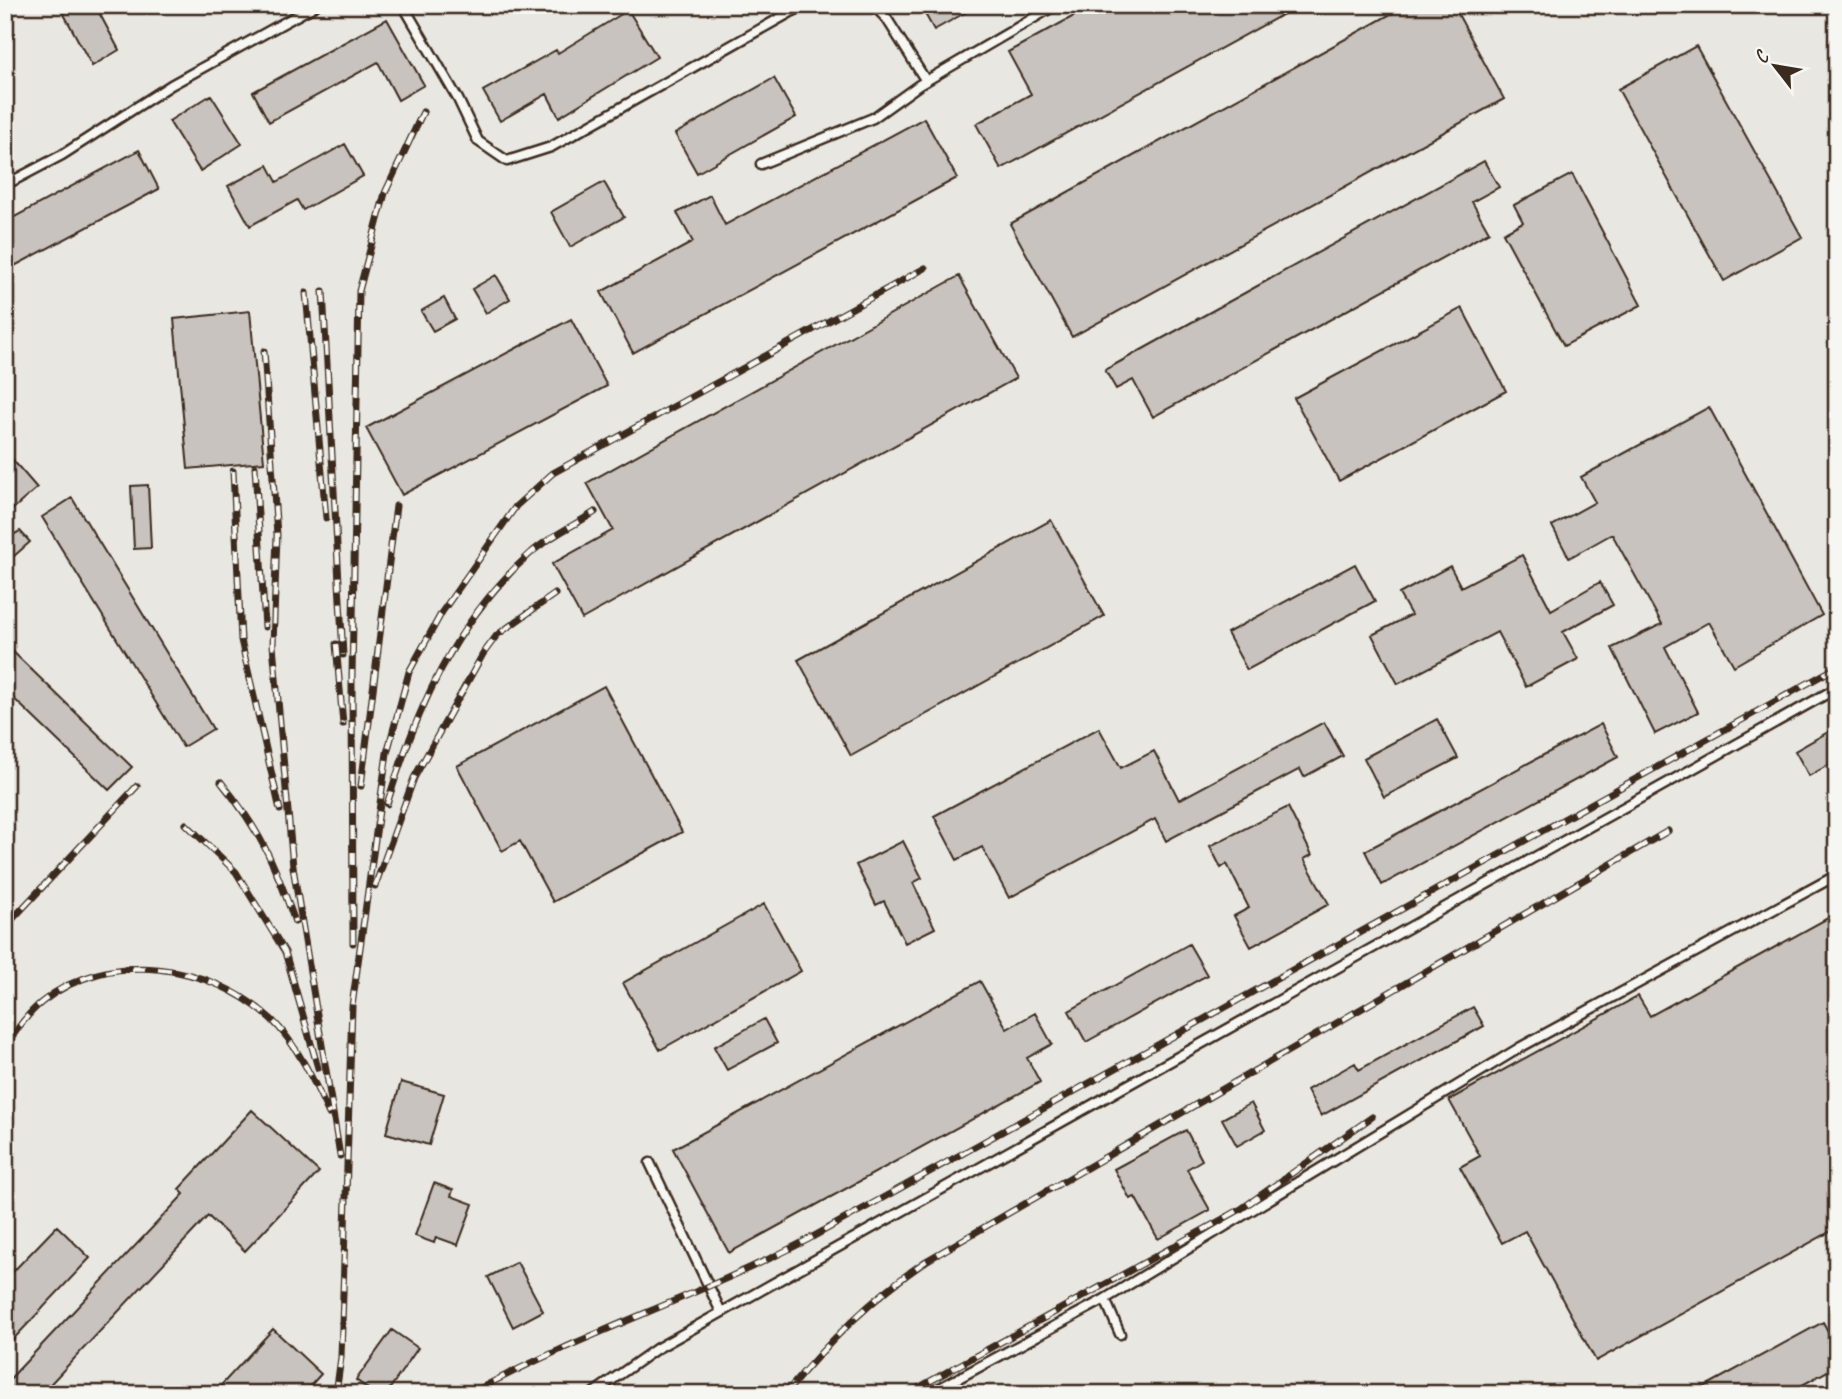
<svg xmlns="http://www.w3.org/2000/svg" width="1842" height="1399" font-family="Caveat,sans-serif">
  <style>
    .built { fill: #e8e7e2 }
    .building { fill: #c8c3be; stroke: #3b2a1e; stroke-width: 2 }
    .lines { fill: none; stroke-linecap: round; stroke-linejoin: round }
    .service-casing { stroke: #3b2a1e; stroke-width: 13 }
    .service { stroke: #f6f6f2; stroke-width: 8 }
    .rail-casing { stroke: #3b2a1e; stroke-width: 7 }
    .rail { stroke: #f6f6f2; stroke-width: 4.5; stroke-dasharray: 13; stroke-linecap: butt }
  </style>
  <rect width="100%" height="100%" fill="#f6f6f2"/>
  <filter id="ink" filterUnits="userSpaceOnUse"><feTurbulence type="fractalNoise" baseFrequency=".0143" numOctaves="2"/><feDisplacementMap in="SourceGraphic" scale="14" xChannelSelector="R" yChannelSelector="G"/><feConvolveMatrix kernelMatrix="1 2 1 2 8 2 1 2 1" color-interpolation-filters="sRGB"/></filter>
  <g filter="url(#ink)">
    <path class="built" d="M 5,5 L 1837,5 L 1837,1394 L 5,1394 Z"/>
    <path class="building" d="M 59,5 L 95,5 L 119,50 L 92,66 Z
      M 920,5 L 979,5 L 934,30 Z
      M 1094,5 L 1300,5 L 1001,169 L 976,124 L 1031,94 L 1008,52 Z
      M 1407,5 L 1453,5 L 1504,99 L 1072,337 L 1010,224 Z
      M 628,10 L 657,57 L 559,117 L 547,94 L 500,121 L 483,91 L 556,50 L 558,53 Z
      M 387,19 L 424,85 L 398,100 L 378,62 L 269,122 L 253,92 Z
      M 1696,46 L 1802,237 L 1724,281 L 1618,89 Z
      M 774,78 L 796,117 L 697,173 L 675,134 Z
      M 211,95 L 242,144 L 200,171 L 169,121 Z
      M 924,118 L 957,178 L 633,353 L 601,292 L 693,242 L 677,213 L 710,195 L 725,225 Z
      M 345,144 L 363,176 L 303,210 L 297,200 L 250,226 L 228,186 L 268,165 L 277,182 Z
      M 139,150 L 159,189 L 5,271 L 5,222 Z
      M 1484,161 L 1499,187 L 1472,202 L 1489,232 L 1153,417 L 1133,380 L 1116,389 L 1105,370 Z
      M 1572,174 L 1641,305 L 1564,346 L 1503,233 L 1523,222 L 1514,205 Z
      M 604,182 L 624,217 L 570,247 L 551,212 Z
      M 496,275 L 510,299 L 486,313 L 472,289 Z
      M 959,276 L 1016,378 L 582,619 L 552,564 L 613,530 L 587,483 Z
      M 444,298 L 455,319 L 433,331 L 421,311 Z
      M 1462,308 L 1506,391 L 1339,481 L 1294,398 Z
      M 250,311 L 264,462 L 188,469 L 174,319 Z
      M 571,319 L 607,386 L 402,495 L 366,428 Z
      M 1709,407 L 1822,615 L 1734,666 L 1709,622 L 1665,647 L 1698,712 L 1655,734 L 1612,648 L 1662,624 L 1612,534 L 1569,558 L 1552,526 L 1595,502 L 1581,477 Z
      M 5,451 L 37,488 L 5,516 Z
      M 148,485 L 151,548 L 134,549 L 131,486 Z
      M 72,498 L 213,729 L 183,747 L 42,517 Z
      M 1051,520 L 1104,616 L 851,756 L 798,660 Z
      M 20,531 L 30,542 L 5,564 L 5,539 Z
      M 1522,555 L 1551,610 L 1600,582 L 1613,605 L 1563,632 L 1578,659 L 1526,687 L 1497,632 L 1398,684 L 1372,635 L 1411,615 L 1399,594 L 1450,566 L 1461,587 Z
      M 1355,564 L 1375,601 L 1247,670 L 1227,633 Z
      M 5,644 L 132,767 L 109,790 L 5,690 Z
      M 604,686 L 682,832 L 553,902 L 520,841 L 502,851 L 457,766 Z
      M 1437,719 L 1458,758 L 1384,797 L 1364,758 Z
      M 1324,722 L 1343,756 L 1304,777 L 1300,769 L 1166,841 L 1155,819 L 1009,898 L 982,847 L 957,860 L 934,816 L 1099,728 L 1121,768 L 1154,751 L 1179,800 Z
      M 1601,724 L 1618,757 L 1382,885 L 1365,851 Z
      M 1837,727 L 1837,760 L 1809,776 L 1795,751 Z
      M 1288,807 L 1312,855 L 1304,859 L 1329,904 L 1251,947 L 1234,916 L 1249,908 L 1227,864 L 1221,868 L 1210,846 Z
      M 903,841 L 922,878 L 913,883 L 935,928 L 905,943 L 884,901 L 876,905 L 856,865 Z
      M 764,904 L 801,971 L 660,1050 L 623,983 Z
      M 1837,913 L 1837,1228 L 1596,1361 L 1525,1231 L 1502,1243 L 1460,1167 L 1480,1156 L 1449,1100 L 1638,996 L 1650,1016 Z
      M 1189,944 L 1207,975 L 1086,1042 L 1069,1011 Z
      M 980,981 L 1007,1029 L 1035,1013 L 1052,1044 L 1027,1058 L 1040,1082 L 729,1253 L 673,1149 Z
      M 1473,1007 L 1484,1026 L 1321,1116 L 1307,1090 L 1355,1063 L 1359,1070 Z
      M 764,1019 L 777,1043 L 727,1070 L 714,1047 Z
      M 401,1082 L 444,1094 L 429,1145 L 386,1133 Z
      M 1251,1103 L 1265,1130 L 1237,1146 L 1222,1119 Z
      M 252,1110 L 319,1172 L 245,1251 L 208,1216 L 41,1394 L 5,1394 L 5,1384 L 184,1194 L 179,1189 Z
      M 1186,1130 L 1202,1160 L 1187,1169 L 1210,1210 L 1158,1239 L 1135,1197 L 1130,1199 L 1114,1169 Z
      M 434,1183 L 453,1190 L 451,1196 L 473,1204 L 458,1245 L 436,1237 L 434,1243 L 415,1236 Z
      M 57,1226 L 90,1258 L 5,1348 L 5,1280 Z
      M 517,1262 L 543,1311 L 513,1327 L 488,1277 Z
      M 1823,1322 L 1837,1348 L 1837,1366 L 1786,1394 L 1691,1394 Z
      M 273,1329 L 321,1374 L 303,1394 L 213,1394 Z
      M 392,1330 L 418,1348 L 386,1394 L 375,1394 L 356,1380 Z"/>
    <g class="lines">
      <defs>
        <path id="service" d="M 403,5 L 458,99 L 478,141 L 507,161 L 551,147 L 791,12 L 810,5
          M 873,5 L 887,19 L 926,81
          M 761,164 L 873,118 L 919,85 L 1056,5
          M 5,185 L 62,155 L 171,85 L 316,5
          M 650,1163 L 721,1312
          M 1105,1299 L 1521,1047 L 1837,875
          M 592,1394 L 656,1349 L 1837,688
          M 929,1394 L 1105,1299 L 1120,1334"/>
      </defs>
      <use href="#service" class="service-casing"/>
      <use href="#service" class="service"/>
      <defs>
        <path id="rail" d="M 5,9 L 13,5
          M 323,291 L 343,655
          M 306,293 L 326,518
          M 264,351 L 277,535 L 273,645 L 293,867 L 340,1156
          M 255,467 L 265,627
          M 233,471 L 241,640 L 280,810
          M 336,644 L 343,724
          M 221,782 C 260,830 275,864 295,922
          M 361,786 L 396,506
          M 387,804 C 417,709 455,620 532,552 C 550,536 575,525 595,512
          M 186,824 L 236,872 L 285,952 L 318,1068
          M 375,886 L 414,778 L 483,654 L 497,635 L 555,594
          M 5,927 L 137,786
          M 353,943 L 352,677 L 359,291 L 385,193 L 423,112
          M 5,1047 C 16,1031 27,1014 42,1002 C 109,948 210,963 271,1019 C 297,1044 314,1081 329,1114
          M 336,1394 L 341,1357 L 352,1006 L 387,753 L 409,672 L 442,612 L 516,506 L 553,473 L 925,268
          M 470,1394 C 578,1335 697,1297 807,1240 L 1837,667
          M 785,1394 C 828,1342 871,1299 926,1261 L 1668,831
          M 907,1394 L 1241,1209 L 1372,1117"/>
      </defs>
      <use href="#rail" class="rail-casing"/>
      <use href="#rail" class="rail"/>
    </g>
  </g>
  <rect width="1842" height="1399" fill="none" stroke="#f6f6f2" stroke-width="28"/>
  <rect x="14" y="14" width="1814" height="1371" fill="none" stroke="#3b2a1e" stroke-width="2.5" filter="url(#ink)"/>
  <g transform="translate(1775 66) rotate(301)" stroke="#f6f6f2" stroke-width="5" paint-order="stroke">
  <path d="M0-5L12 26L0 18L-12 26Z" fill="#3b2a1e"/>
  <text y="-10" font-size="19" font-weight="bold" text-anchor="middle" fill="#3b2a1e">С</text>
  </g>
</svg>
